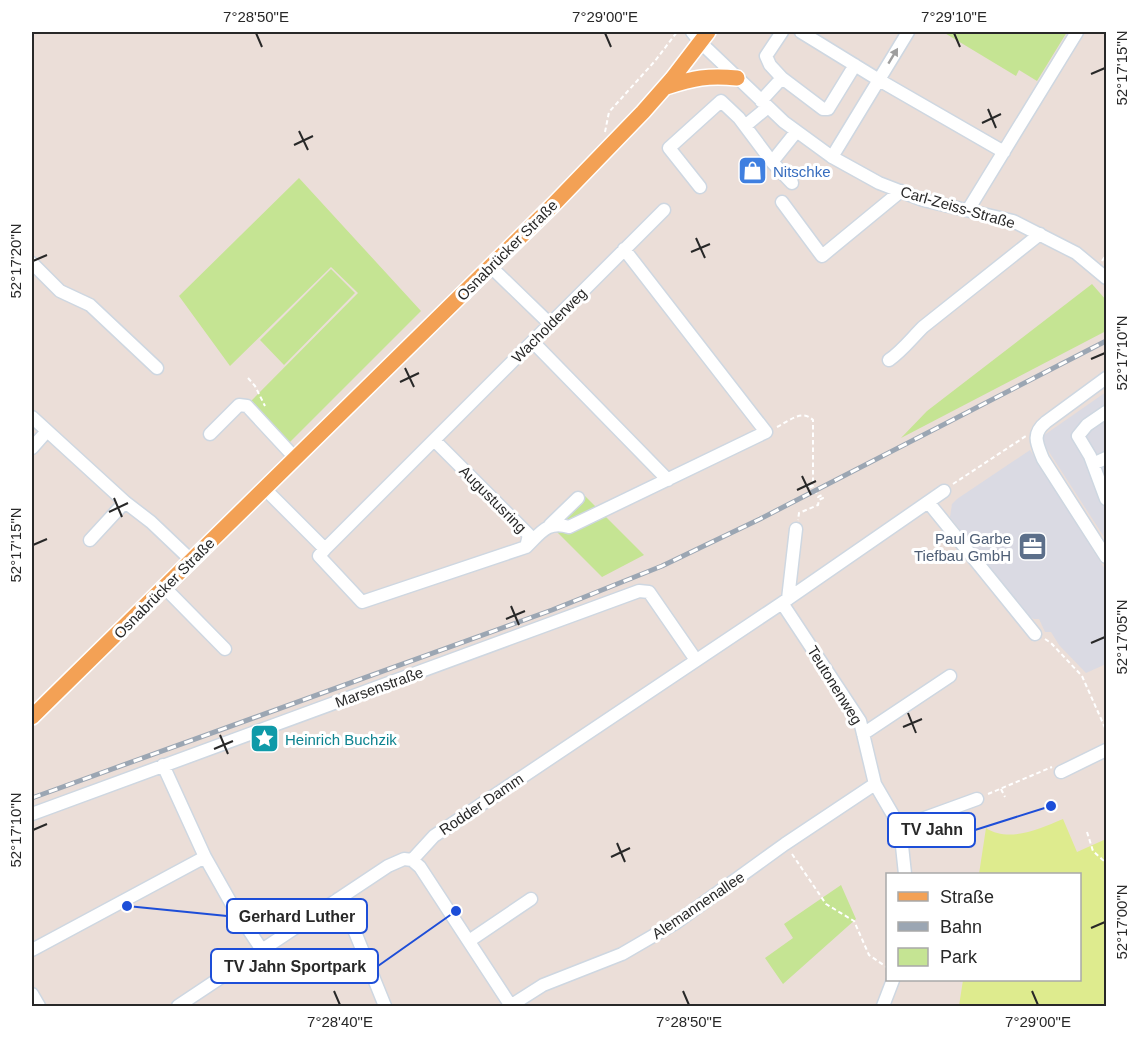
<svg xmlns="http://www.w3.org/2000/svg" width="1138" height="1038" font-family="Arial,sans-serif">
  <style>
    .industrial { fill: #dadae3 }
    .green { fill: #c5e493 }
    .pitch { fill: #deeb8e }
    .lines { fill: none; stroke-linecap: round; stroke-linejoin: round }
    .minor-casing { stroke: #ced7e1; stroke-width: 15 }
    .major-casing { stroke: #fff; stroke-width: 18 }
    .path { stroke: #fff; stroke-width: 2; stroke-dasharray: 4.5 3; stroke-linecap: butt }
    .minor { stroke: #fff; stroke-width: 12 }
    .major { stroke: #f3a155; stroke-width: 15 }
    .rail-casing { stroke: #9ba6b3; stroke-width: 5 }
    .rail { stroke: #fff; stroke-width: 3; stroke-dasharray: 9; stroke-linecap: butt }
    .oneway { fill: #9e9e9e }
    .ticks { fill: none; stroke: #282828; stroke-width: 2 }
    .labels { text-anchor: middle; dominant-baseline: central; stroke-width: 6; stroke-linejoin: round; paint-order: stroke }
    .shop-label { font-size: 15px; fill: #366cbe; stroke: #fff; text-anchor: start }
    .street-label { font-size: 15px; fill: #282828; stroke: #fff }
    .service-label { font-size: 15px; fill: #4e5e75; stroke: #fff; text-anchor: end }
    .culture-label { font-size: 15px; fill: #0d838f; stroke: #fff; text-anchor: start }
    .leader { fill: none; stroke: #1d4ed8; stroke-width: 2 }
    .callout-dot { fill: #1d4ed8; stroke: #fff; stroke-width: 2 }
    .callout { fill: #fff; stroke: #1d4ed8; stroke-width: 2 }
    .callout-label { font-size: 16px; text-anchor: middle; font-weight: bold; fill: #282828 }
    .neatline { fill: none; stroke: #282828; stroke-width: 2 }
    .ticks-label { font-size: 15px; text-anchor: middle; fill: #282828 }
  </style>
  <rect width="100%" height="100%" fill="#ebded8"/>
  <path class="industrial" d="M 1106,392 L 1106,540 L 1040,438 Z
    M 1030,450 L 1106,571 L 1106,664 L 1086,673 L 1059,645 L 1051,632 L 1045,632 L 1039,619 L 1034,619 L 1028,616 L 950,517 L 952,504 L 957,499 Z"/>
  <path class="green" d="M 943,32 L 1067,32 L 1037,81 L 1019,70 L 1016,76 Z
    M 299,178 L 421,311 L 287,445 L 250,402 L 358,293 L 331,267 L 230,366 L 179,296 Z
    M 331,269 L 355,293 L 284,365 L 260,340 Z
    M 1092,284 L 1106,300 L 1106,331 L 901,438 L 927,411 Z
    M 580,491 L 644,555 L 602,577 L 548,523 Z
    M 841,885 L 856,919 L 783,984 L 765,958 L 793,938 L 784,924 Z"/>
  <path class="pitch" d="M 1063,819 L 1077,852 L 1106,839 L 1106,1006 L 959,1006 L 963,980 L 1080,980 L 1080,874 L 979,874 L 986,828 C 1009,843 1039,829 1063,819 Z"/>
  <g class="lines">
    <defs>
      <path id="minor" d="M 692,32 L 701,43 L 784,122 L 832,157 L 879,183 L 923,200 L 1013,221 L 1076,253 L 1106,278
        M 801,32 L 879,80 L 1004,152
        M 782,78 L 823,109 L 828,109 L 855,65
        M 761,101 L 782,78 L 770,65 L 766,56 L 782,32
        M 745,126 L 768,107
        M 832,157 L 908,32
        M 792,183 L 772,162 L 796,132
        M 700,187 L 669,148 L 721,101 L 739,118 L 772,162
        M 782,202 L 822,256 L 901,191
        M 968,210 L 1077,32
        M 32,263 L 60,291 L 90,305 L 157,368
        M 491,267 L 550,324
        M 533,342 L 668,480
        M 889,360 C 902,351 911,339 923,327 L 1040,234
        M 1106,378 L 1046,422 C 1031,434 1037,444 1043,459 L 1106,557
        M 1106,412 L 1087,425 L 1078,436 L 1090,456 L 1106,499
        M 32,417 L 125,502 L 151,522 L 191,560
        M 210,434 L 239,405 L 247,406 L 296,459
        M 32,448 L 47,431
        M 1093,464 L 1106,458
        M 265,489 L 325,549 L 319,556 L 362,602 L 526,547 L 529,535 L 435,441
        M 928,502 L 1035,634
        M 550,525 L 578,498
        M 90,540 L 125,502
        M 526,547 C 540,534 547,520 569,527 L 766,432 L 624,249
        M 325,549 L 664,210
        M 164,587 L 225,649
        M 788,599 L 796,529
        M 782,603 L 860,721 L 875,784 L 900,827 L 905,874
        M 863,734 L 950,676
        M 163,765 L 205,857 L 231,903 L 262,950
        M 1061,772 L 1106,750
        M 32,814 L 639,591 L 649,592 L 696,660
        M 900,827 L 977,799
        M 412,860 L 434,836 L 782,603 L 944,491
        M 412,860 L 420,867 L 511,1006
        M 338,899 L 355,932 L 385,1006
        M 469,941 L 531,899
        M 32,950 L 205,857
        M 32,994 L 39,1006
        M 178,1006 L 388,866 L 404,859 L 412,860
        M 510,1006 L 543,985 L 622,954 L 677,922 L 785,844 L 875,784
        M 883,1006 L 893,980"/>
      <path id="major" d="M 666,87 C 694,78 708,75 737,78
        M 32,717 L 555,203 L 643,112 L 672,79 L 708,32"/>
    </defs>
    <use href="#minor" class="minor-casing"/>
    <use href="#major" class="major-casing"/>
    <path class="path" d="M 605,132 L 609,112 L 655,61 L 677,32
      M 1102,261 L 1106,255
      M 248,378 L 255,386 L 265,406
      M 777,427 C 789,421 802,409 813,420 L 813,484 L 808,486 L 809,488 L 813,486 L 818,497 L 822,495 L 823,498 L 819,500 L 818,505 L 799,513 L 798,520
      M 953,484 L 1026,436
      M 1045,639 L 1051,643 L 1082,676 L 1106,730
      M 1001,789 L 1005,797
      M 988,794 L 1052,767
      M 1087,832 L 1093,851 L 1106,863
      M 792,854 L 826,904 L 854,921 L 869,955 L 888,968"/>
    <use href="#minor" class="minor"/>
    <use href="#major" class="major"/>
    <defs>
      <path id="rail" d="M 32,798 L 552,610 L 662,566 L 760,519 L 1106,341"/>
    </defs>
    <use href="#rail" class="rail-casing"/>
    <use href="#rail" class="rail"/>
  </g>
  <defs><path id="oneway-solid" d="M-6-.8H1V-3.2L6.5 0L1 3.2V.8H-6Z" transform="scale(1.5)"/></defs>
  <use class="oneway" href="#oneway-solid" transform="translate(893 56) rotate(-59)"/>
  <path class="ticks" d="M 256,33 L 262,47M 605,33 L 611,47M 954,33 L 960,47M 1091,74 L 1105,68M 988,109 L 996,128M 982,123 L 1001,114M 299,131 L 308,150M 294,145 L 313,136M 696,238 L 705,258M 691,252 L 710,244M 33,261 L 47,255M 1091,359 L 1105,353M 405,368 L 414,387M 400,382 L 419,373M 802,476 L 811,495M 797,490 L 816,481M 114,498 L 122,517M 109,512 L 128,503M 33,545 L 47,539M 511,606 L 519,625M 506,619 L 525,611M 1091,643 L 1105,637M 908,713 L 916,733M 903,727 L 922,719M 220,735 L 228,754M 214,749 L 233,741M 33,830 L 47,824M 617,843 L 625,862M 611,857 L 630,848M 1091,928 L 1105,922M 334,991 L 340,1005M 683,991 L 689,1005M 1032,991 L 1038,1005"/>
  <defs>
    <symbol id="shop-square" viewBox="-11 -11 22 22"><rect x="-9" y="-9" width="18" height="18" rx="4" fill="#3f7fe0" stroke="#fff"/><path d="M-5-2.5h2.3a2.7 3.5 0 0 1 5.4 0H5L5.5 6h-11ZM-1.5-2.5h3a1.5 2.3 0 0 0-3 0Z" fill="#fff"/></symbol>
    <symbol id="office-square" viewBox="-11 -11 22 22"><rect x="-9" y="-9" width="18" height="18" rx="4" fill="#5c6f8a" stroke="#fff"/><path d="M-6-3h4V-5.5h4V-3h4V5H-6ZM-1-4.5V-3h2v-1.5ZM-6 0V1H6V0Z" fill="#fff"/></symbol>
    <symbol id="sight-square" viewBox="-11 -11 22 22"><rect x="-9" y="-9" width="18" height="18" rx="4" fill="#0f9aa8" stroke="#fff"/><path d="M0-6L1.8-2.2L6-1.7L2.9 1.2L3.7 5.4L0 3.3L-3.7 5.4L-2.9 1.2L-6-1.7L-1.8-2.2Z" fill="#fff"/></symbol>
  </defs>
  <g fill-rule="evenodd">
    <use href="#shop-square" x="736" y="154" width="33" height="33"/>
    <use href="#office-square" x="1016" y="530" width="33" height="33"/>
    <use href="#sight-square" x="248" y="722" width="33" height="33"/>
  </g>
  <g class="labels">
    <g class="shop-label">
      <text x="773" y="171">Nitschke</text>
    </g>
    <g class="street-label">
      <text transform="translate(958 207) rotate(16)">Carl-Zeiss-Straße</text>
      <text transform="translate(507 250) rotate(-45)">Osnabrücker Straße</text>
      <text transform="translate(549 325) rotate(-45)">Wacholderweg</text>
      <text transform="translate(493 499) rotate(45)">Augustusring</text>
      <text transform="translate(164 588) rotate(-45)">Osnabrücker Straße</text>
      <text transform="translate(835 685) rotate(58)">Teutonenweg</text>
      <text transform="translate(379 687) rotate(-20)">Marsenstraße</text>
      <text transform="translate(481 804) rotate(-34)">Rodder Damm</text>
      <text transform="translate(698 905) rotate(-34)">Alemannenallee</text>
    </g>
    <g class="service-label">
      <text x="1011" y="538">Paul Garbe<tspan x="1011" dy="17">Tiefbau GmbH</tspan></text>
    </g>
    <g class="culture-label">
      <text x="285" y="739">Heinrich Buchzik</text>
    </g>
  </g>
  <path class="leader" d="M1051 806L975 830M127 906L227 916M456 911L378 966"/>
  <g class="callout-dot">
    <circle cx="1051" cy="806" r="6"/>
    <circle cx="127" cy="906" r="6"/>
    <circle cx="456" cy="911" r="6"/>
  </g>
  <g class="callout">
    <rect x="888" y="813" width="87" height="34" rx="6"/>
    <rect x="227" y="899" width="140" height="34" rx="6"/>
    <rect x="211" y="949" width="167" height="34" rx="6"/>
  </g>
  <g class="callout-label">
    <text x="932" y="835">TV Jahn</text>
    <text x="297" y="922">Gerhard Luther</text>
    <text x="295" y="972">TV Jahn Sportpark</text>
  </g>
  <rect width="1138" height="1038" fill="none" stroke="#ffffff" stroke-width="66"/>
  <rect x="886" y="873" width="195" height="108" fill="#ffffff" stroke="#a9a9a9" stroke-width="1.5"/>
  <rect x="898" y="892" width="30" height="9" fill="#f3a155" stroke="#a9a9a9" stroke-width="1.5"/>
  <text x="940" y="903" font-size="18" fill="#282828">Straße</text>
  <rect x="898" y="922" width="30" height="9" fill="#9ba6b3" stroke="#a9a9a9" stroke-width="1.5"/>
  <text x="940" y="933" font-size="18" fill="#282828">Bahn</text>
  <rect x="898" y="948" width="30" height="18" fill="#c5e493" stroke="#a9a9a9" stroke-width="1.5"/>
  <text x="940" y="963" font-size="18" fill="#282828">Park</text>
  <rect x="33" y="33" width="1072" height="972" class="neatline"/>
  <g class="ticks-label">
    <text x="256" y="22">7°28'50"E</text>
    <text x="605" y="22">7°29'00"E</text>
    <text x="954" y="22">7°29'10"E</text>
    <text transform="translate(1122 68) rotate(-90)" y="5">52°17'15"N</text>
    <text transform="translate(16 261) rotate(-90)" y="5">52°17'20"N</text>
    <text transform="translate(1122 353) rotate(-90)" y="5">52°17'10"N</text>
    <text transform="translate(16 545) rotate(-90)" y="5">52°17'15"N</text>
    <text transform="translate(1122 637) rotate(-90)" y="5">52°17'05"N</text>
    <text transform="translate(16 830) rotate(-90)" y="5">52°17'10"N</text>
    <text transform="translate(1122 922) rotate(-90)" y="5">52°17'00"N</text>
    <text x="340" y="1027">7°28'40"E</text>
    <text x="689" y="1027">7°28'50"E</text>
    <text x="1038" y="1027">7°29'00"E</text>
  </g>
</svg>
